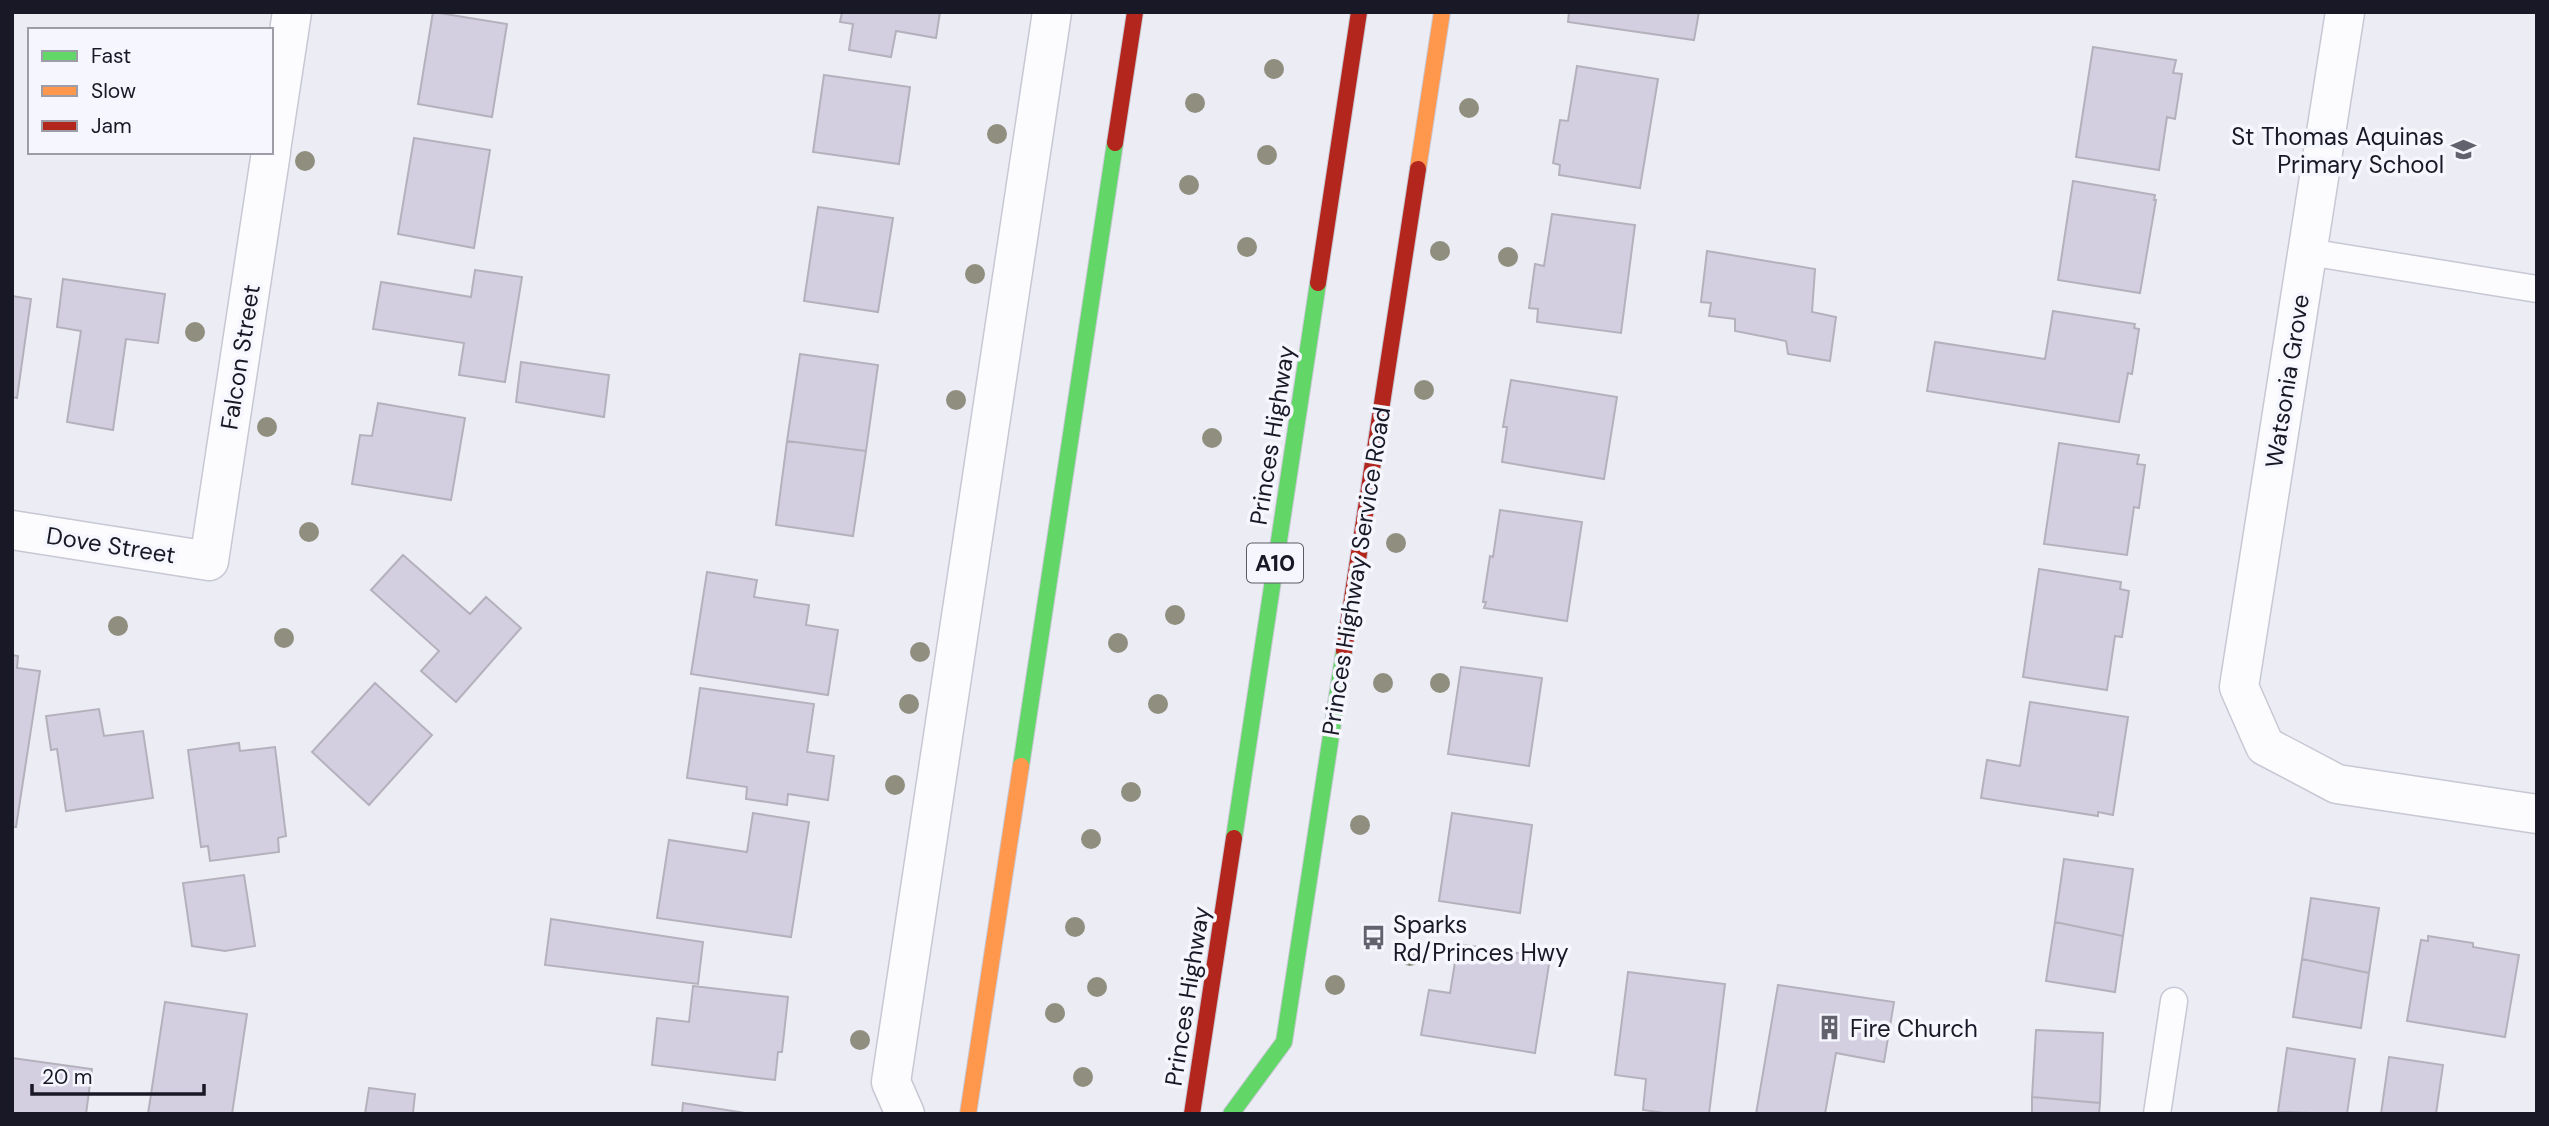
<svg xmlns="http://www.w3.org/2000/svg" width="2549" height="1126" font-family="'DM Sans',sans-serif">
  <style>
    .building { fill: #d4cee1; stroke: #b4b1bc; stroke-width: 2 }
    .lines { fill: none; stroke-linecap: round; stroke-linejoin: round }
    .lane-casing { stroke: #c8c8d4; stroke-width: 29 }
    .street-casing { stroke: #c8c8d4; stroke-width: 41 }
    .fast-casing { stroke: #c8c8d4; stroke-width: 18 }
    .slow-casing { stroke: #c8c8d4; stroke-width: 18 }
    .jam-casing { stroke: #c8c8d4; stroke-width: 18 }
    .lane { stroke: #fcfcfe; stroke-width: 26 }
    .street { stroke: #fcfcfe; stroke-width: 38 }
    .fast { stroke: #63d668; stroke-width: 16 }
    .slow { stroke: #ff974d; stroke-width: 16 }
    .jam { stroke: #b3261e; stroke-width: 16 }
    .tree { fill: #908e7e }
    .labels { text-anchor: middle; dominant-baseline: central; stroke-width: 7; stroke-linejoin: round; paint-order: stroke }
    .shield { fill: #f6f6ff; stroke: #5b5b67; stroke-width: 2 }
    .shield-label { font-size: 23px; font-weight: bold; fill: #181826 }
    .poi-label { font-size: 24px; fill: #181826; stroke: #f6f6ff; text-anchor: start }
    .street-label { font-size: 24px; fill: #181826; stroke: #f6f6ff }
  </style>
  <rect width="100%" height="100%" fill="#ececf5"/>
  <path class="building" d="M 433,12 L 507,24 L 492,117 L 418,104 Z
    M 842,12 L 940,12 L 936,38 L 896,31 L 891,57 L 849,50 L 853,24 L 840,22 Z
    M 1569,12 L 1699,12 L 1694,40 L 1568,22 Z
    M 2093,47 L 2176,60 L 2173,73 L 2182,74 L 2175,119 L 2167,117 L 2159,170 L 2076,157 Z
    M 1577,66 L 1658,79 L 1640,188 L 1559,175 L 1560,165 L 1553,163 L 1560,120 L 1568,121 Z
    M 824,75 L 910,87 L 899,164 L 813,152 Z
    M 414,138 L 490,150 L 474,248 L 398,234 Z
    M 2073,181 L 2155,195 L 2154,200 L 2156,200 L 2140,293 L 2058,280 Z
    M 818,207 L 893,218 L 878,312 L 804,301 Z
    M 1552,214 L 1635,225 L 1621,333 L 1537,322 L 1538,309 L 1529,308 L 1535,264 L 1544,266 Z
    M 1707,251 L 1815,269 L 1812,312 L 1836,317 L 1830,361 L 1788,354 L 1786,341 L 1735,331 L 1735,319 L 1709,316 L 1711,303 L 1701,302 Z
    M 475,270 L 522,277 L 505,382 L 459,375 L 464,343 L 373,329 L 381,282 L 471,297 Z
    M 63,279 L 165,294 L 158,343 L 126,339 L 113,430 L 67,422 L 81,331 L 57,327 Z
    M 12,296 L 31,299 L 17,398 L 12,397 Z
    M 2053,311 L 2135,324 L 2134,328 L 2139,329 L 2132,374 L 2128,373 L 2119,422 L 1927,391 L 1935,342 L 2045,359 Z
    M 800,354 L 878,365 L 866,451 L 787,441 Z
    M 521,362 L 609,375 L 604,417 L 516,402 Z
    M 1511,380 L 1617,397 L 1604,479 L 1502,462 L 1507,427 L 1503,427 Z
    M 378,403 L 465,418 L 451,500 L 352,484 L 360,435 L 372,436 Z
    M 787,441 L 866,451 L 853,536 L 776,525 Z
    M 2059,443 L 2139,455 L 2137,464 L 2145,465 L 2139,508 L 2134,507 L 2127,555 L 2044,544 Z
    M 1500,510 L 1582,522 L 1567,621 L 1484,608 L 1486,602 L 1483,602 L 1490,556 L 1493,557 Z
    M 403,555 L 470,614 L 486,597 L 521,628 L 456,702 L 421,671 L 439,651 L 371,590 Z
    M 2039,569 L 2121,582 L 2120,589 L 2129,591 L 2122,637 L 2115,636 L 2107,690 L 2023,677 Z
    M 707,572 L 757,580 L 754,597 L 809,605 L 806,625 L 838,630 L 828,695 L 691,674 Z
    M 12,655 L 18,656 L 17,668 L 40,671 L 16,827 L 12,827 Z
    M 1461,667 L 1542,678 L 1529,766 L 1448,754 Z
    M 375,683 L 432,735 L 369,805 L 312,752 Z
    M 700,688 L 814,704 L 807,752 L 834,756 L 828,800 L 788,794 L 787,805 L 746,799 L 747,787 L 687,778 Z
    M 2030,702 L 2128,717 L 2113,815 L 2098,812 L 2098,816 L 1981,798 L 1987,760 L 2020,766 Z
    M 99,709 L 104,736 L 143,731 L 153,798 L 66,811 L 57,749 L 51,750 L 46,716 Z
    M 239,743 L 240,751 L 275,747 L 286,836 L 278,838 L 279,852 L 210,861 L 208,846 L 201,847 L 188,750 Z
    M 753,813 L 809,822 L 791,937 L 657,918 L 669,840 L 747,852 Z
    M 1452,813 L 1532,825 L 1520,913 L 1439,901 Z
    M 2064,859 L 2133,869 L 2123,936 L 2055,922 Z
    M 244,875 L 255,946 L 225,951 L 192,946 L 183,883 Z
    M 2311,898 L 2379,908 L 2369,973 L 2302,959 Z
    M 551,919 L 703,942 L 698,984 L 545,965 Z
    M 2055,922 L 2123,936 L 2115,992 L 2046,981 Z
    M 2428,936 L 2473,943 L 2473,947 L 2519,955 L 2505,1037 L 2407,1021 L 2421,940 L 2428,941 Z
    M 1458,944 L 1550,958 L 1535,1053 L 1421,1035 L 1429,990 L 1450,993 Z
    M 2302,959 L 2369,973 L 2361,1028 L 2293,1017 Z
    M 1628,972 L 1725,984 L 1709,1114 L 1671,1114 L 1643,1110 L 1646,1079 L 1615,1075 Z
    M 1778,985 L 1894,1002 L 1884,1062 L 1836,1053 L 1825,1114 L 1756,1114 Z
    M 693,986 L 788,997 L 782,1052 L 778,1052 L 775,1080 L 652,1065 L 657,1018 L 689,1022 Z
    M 165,1002 L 247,1014 L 232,1114 L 148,1114 Z
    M 2036,1030 L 2103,1033 L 2100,1103 L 2032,1097 Z
    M 2287,1048 L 2355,1059 L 2347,1114 L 2278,1112 Z
    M 2389,1057 L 2443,1065 L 2436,1114 L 2381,1114 Z
    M 12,1058 L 92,1069 L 86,1114 L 12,1114 Z
    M 369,1088 L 415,1094 L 413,1113 L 419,1114 L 365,1114 Z
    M 2032,1097 L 2100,1103 L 2099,1114 L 2032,1114 Z
    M 683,1103 L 751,1114 L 682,1114 Z"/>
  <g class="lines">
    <defs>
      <path id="lane" d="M 2308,252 L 2537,289
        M 2157,1114 L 2174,1001"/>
      <path id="street" d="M 2345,12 L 2239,687 L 2265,746 L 2337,784 L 2537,814
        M 271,150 L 292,12
        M 12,530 L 209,561 L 271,152
        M 905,1114 L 891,1082 L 1052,12"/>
      <path id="fast" d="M 1021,766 L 1115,143
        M 1234,838 L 1318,283
        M 1231,1114 L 1284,1042 L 1344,651"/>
      <path id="slow" d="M 1418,169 L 1442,12
        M 968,1114 L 1021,766"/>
      <path id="jam" d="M 1115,143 L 1135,12
        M 1318,283 L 1359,12
        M 1344,651 L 1418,169
        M 1192,1114 L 1234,838"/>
    </defs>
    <use href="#lane" class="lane-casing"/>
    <use href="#street" class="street-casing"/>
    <use href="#fast" class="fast-casing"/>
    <use href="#slow" class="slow-casing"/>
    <use href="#jam" class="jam-casing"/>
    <use href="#lane" class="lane"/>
    <use href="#street" class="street"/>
    <use href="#fast" class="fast"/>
    <use href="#slow" class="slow"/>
    <use href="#jam" class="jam"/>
  </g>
  <g class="tree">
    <circle cx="1274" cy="69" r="10"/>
    <circle cx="1195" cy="103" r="10"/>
    <circle cx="1469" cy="108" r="10"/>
    <circle cx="997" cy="134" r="10"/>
    <circle cx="1267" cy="155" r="10"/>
    <circle cx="305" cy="161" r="10"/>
    <circle cx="1189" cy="185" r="10"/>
    <circle cx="1247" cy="247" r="10"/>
    <circle cx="1440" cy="251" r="10"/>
    <circle cx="1508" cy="257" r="10"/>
    <circle cx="975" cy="274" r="10"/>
    <circle cx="195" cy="332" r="10"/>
    <circle cx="1424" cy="390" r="10"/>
    <circle cx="956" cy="400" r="10"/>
    <circle cx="267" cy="427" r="10"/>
    <circle cx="1212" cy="438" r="10"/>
    <circle cx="309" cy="532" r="10"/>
    <circle cx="1396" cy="543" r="10"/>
    <circle cx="1175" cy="615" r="10"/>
    <circle cx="118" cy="626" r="10"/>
    <circle cx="284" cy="638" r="10"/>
    <circle cx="1118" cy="643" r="10"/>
    <circle cx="920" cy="652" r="10"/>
    <circle cx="1383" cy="683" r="10"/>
    <circle cx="1440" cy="683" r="10"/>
    <circle cx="909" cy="704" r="10"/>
    <circle cx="1158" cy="704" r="10"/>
    <circle cx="895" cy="785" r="10"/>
    <circle cx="1131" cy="792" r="10"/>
    <circle cx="1360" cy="825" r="10"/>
    <circle cx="1091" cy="839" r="10"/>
    <circle cx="1075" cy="927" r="10"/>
    <circle cx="1410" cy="956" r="10"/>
    <circle cx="1335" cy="985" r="10"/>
    <circle cx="1097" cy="987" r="10"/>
    <circle cx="1055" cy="1013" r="10"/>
    <circle cx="860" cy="1040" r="10"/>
    <circle cx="1083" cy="1077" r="10"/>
  </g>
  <defs>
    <symbol id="school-bare" viewBox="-9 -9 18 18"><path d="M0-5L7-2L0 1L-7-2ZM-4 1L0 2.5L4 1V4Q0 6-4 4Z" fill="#62626e" stroke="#f6f6ff" stroke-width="2.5" paint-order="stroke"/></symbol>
    <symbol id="bus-bare" viewBox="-9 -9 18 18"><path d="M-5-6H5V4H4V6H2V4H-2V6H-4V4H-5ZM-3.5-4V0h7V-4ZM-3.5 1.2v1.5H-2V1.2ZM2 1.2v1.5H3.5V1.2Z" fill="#62626e" stroke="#f6f6ff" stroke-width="2.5" paint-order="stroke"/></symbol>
    <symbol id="building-bare" viewBox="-9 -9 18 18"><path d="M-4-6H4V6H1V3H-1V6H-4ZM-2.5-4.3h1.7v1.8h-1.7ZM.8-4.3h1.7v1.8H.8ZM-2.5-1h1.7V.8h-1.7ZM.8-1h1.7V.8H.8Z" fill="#62626e" stroke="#f6f6ff" stroke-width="2.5" paint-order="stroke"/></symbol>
  </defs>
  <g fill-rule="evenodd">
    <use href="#school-bare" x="2446" y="132" width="35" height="35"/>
    <use href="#bus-bare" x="1356" y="920" width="35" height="35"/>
    <use href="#building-bare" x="1812" y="1010" width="35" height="35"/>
  </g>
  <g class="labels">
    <rect class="shield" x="1247" y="543.5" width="56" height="39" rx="5"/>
    <g class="shield-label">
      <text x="1275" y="563">A10</text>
    </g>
    <g class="poi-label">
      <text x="2444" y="136" text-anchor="end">St Thomas Aquinas<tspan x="2444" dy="28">Primary School</tspan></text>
      <text x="1393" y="924">Sparks<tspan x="1393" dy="28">Rd/Princes Hwy</tspan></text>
      <text x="1850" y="1028">Fire Church</text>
    </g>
    <g class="street-label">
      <text transform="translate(240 357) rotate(-81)">Falcon Street</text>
      <text transform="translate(2287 381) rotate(-81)">Watsonia Grove</text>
      <text transform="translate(1272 435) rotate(-81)">Princes Highway</text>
      <text transform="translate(111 545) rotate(9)">Dove Street</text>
      <text transform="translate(1356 571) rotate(-81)">Princes Highway Service Road</text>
      <text transform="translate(1187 996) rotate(-81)">Princes Highway</text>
    </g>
  </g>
  <rect width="2549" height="1126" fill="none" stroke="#181826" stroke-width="28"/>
  <rect x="28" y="28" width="245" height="126" fill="#f6f6ff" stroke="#9d9da8" stroke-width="2"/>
  <rect x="42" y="51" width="35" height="10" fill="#63d668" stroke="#9d9da8" stroke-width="2"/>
  <text x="91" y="63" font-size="21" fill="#181826">Fast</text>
  <rect x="42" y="86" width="35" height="10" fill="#ff974d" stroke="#9d9da8" stroke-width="2"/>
  <text x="91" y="98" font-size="21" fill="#181826">Slow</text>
  <rect x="42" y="121" width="35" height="10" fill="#b3261e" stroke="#9d9da8" stroke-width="2"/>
  <text x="91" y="133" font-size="21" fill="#181826">Jam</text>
  <path d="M32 1084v10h172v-10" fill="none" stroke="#181826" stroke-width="3.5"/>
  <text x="42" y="1084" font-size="21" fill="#181826" stroke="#f6f6ff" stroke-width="5" paint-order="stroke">20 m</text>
</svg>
